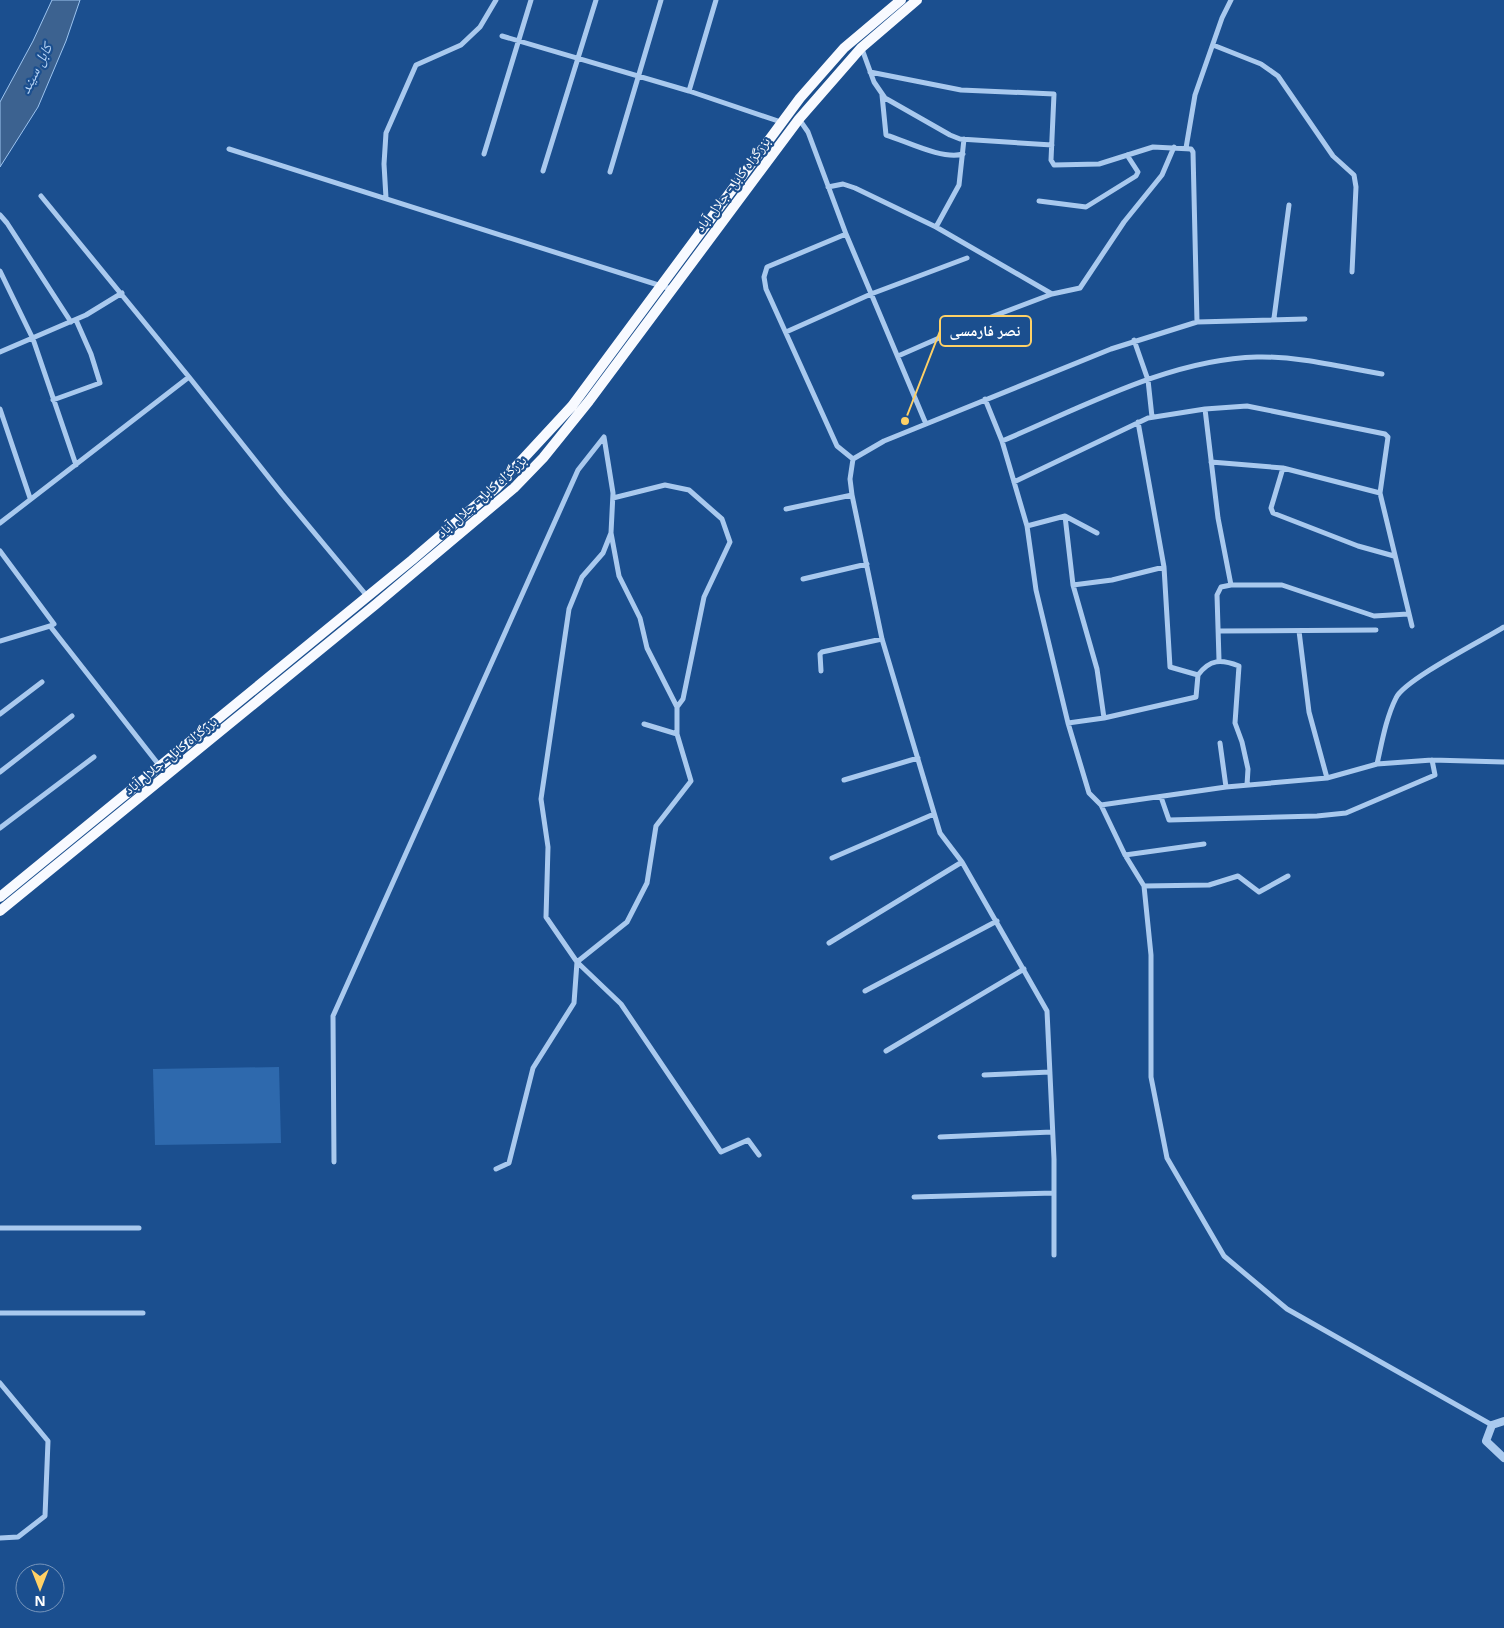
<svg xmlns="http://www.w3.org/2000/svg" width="1504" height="1628" font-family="'Open Sans','Noto Naskh Arabic',sans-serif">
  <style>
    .green { fill: #2e69ad }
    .water { fill: #3c6290; stroke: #9cc4f0 }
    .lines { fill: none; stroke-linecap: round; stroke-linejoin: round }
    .minor { stroke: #a9c9ee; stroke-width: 5 }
    .tertiary { stroke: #a9c9ee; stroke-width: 8 }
    .trunk { stroke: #f8faff; stroke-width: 10 }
    .labels { text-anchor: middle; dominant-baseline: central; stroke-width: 4.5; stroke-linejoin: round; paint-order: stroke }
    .street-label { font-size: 14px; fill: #fff; stroke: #1b4f8f }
    .water-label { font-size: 15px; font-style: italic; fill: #b5d3f5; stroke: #1b4f8f }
    .leader { fill: none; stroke: #ffd166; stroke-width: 2 }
    .callout-dot { fill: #ffd166; stroke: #1b4f8f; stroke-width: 2 }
    .callout { fill: #1b4f8f; stroke: #ffd166; stroke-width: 2 }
    .callout-label { font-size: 15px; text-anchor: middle; font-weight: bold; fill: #fff }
  </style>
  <rect width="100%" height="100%" fill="#1b4f8f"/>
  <path class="green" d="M 279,1067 L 281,1143 L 155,1145 L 153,1069 Z"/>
  <path class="water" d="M 52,0 L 80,0 L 66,41 L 38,107 L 0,167 L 0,102 L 33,41 Z"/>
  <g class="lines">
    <path class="minor" d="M 502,36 L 689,91 L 781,122
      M 1213,45 L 1261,64 L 1278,76 L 1333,156 L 1354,175 L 1356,187 L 1352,272
      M 862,49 L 874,82 L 885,98 L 950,135 L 960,139 L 1052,145
      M 870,72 L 961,90 L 1054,94 L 1051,160 L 1054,165 L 1099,164 L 1153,147 L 1191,149 L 1193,152 L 1197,322
      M 689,91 L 716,0
      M 882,95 L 886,135 C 906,141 942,160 963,154
      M 799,119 L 808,132 L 846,234 L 926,424
      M 1186,148 L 1195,95 L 1222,18 L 1231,0
      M 229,149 L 671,289
      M 484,154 L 531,0
      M 543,171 L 596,0
      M 610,172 L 661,0
      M 828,187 L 843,184 L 855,188 L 936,227 L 1052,294
      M 386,198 L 384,164 L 386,133 L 416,65 L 461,45 L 480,27 L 496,0
      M 1039,201 L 1086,207 L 1136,176 L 1138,172 L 1127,155
      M 0,215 L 7,223 L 71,322
      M 936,227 L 959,185 L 964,139
      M 846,234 L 767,267 L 764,277 L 766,289 L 837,446 L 853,459
      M 0,271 L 33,339 L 76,465
      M 1274,318 L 1289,205
      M 786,332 L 871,294 L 967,258
      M 1134,340 L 1148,380 L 1152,417
      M 0,352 L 86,315 L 122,293
      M 898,356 L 962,328 L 1052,294 L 1080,288 L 1124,222 L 1162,175 L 1174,147
      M 189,377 L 282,494 L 367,596
      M 985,399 L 1002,441 L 1027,526 L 1036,590 L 1068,723 L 1089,793 L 1101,805 L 1125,855 L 1144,886 L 1151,955 L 1151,1077 L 1167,1158 L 1224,1256 L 1287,1309 L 1492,1425
      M 53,400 L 100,383 L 91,354 L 76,320
      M 0,409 L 30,498
      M 1205,409 L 1218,518 L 1231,585
      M 1002,441 C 1081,408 1170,359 1257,357 C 1299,356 1341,367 1382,374
      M 1211,462 L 1283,468 L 1380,493
      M 1283,468 L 1271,508 L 1273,513 L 1358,546 L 1394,556
      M 1014,482 L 1148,418 L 1205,409 L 1247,406 L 1385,434 L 1388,437 L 1380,493 L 1412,626
      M 613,498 L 665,485 L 689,490 L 722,519 L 730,542 L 704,597 L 683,699 L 677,707
      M 786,509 L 852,495
      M 1065,516 L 1073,585 L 1097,669 L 1104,718
      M 0,523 L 189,377 L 41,196
      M 1027,526 L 1065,516 L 1097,533
      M 611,533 L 619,576 L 640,618 L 647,648 L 677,707 L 677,734
      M 0,551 L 54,624 L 50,626
      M 803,579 L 867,564
      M 1073,585 L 1112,580 L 1164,567
      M 1220,631 L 1376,630
      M 1299,631 L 1309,712 L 1327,778
      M 0,641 L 50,626 L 166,774
      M 1219,660 L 1217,595 L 1221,587 L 1231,585 L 1282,585 L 1374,616 L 1408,614
      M 821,671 L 820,654 L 822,652 L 882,639
      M 1198,675 C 1210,659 1221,659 1239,666 L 1235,723 L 1242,742 L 1248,769 L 1247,785
      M 0,714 L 42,682
      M 1068,723 L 1104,718 L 1196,697 L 1198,675 L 1170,667 L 1164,567 L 1138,422
      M 644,724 L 677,734 L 691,781 L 656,826 L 647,883 L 627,922 L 577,962 L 621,1004 L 721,1152 L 748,1140 L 759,1155
      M 1220,743 L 1226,787
      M 1377,764 C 1382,742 1386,718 1396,698 C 1404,680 1483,640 1504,627
      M 0,772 L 72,716
      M 844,780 L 918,758
      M 1161,797 L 1169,820 L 1317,816 L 1346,813 L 1435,775 L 1432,760
      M 1101,805 L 1226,787 L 1327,778 L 1377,764 L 1432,760 L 1504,762
      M 0,828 L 94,757
      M 1125,855 L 1204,844
      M 832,858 L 934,814
      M 1144,886 L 1209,885 L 1238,876 L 1259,892 L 1288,876
      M 829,943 L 962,862
      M 865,991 L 997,921
      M 886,1051 L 1024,969
      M 984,1075 L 1050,1072
      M 940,1137 L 1052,1132
      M 334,1162 L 333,1016 L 578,470 L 604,437 L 613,493 L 611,533 L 603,553 L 582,577 L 569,609 L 541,799 L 548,847 L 546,917 L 577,962 L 574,1003 L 533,1068 L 509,1163 L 496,1169
      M 914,1197 L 1054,1193
      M 0,1228 L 139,1228
      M 1054,1255 L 1054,1159 L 1047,1011 L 962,862 L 940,833 L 882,639 L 852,495 L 850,479 L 853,459 L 884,441 L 1111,349 L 1197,322 L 1305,319
      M 0,1313 L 143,1313
      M 0,1383 L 48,1441 L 45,1516 L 18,1537 L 0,1538"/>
    <path class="tertiary" d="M 1504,1421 L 1492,1425 L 1486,1441 L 1504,1458"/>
    <path class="trunk" d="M 0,897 L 412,560 L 496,488 L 572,406 L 800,98 L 844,48 L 901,0
      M 0,911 L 375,605 L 514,488 L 543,458 L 589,401 L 799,119 L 861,48 L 917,0"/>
  </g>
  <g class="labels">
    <g class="street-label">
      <text transform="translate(732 184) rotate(-53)">بزرگراه کابل- جلال آباد</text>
      <text transform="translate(481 496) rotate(-42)">بزرگراه کابل- جلال آباد</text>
      <text transform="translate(170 755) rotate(-39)">بزرگراه کابل- جلال آباد</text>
    </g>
    <g class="water-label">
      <text transform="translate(35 68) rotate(-63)">کابل سيند</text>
    </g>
  </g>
  <path class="leader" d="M905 421L940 331"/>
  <circle class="callout-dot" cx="905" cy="421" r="5"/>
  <rect class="callout" x="940" y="316" width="91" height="30" rx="5"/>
  <g class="callout-label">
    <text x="985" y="336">نصر فارمسی</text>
  </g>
  <g transform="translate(40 1588) rotate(180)"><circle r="24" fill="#1b4f8f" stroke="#7695bc"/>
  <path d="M0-4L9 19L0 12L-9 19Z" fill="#ffd166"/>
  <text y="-8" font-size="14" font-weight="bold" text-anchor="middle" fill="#ffffff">N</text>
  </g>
</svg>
